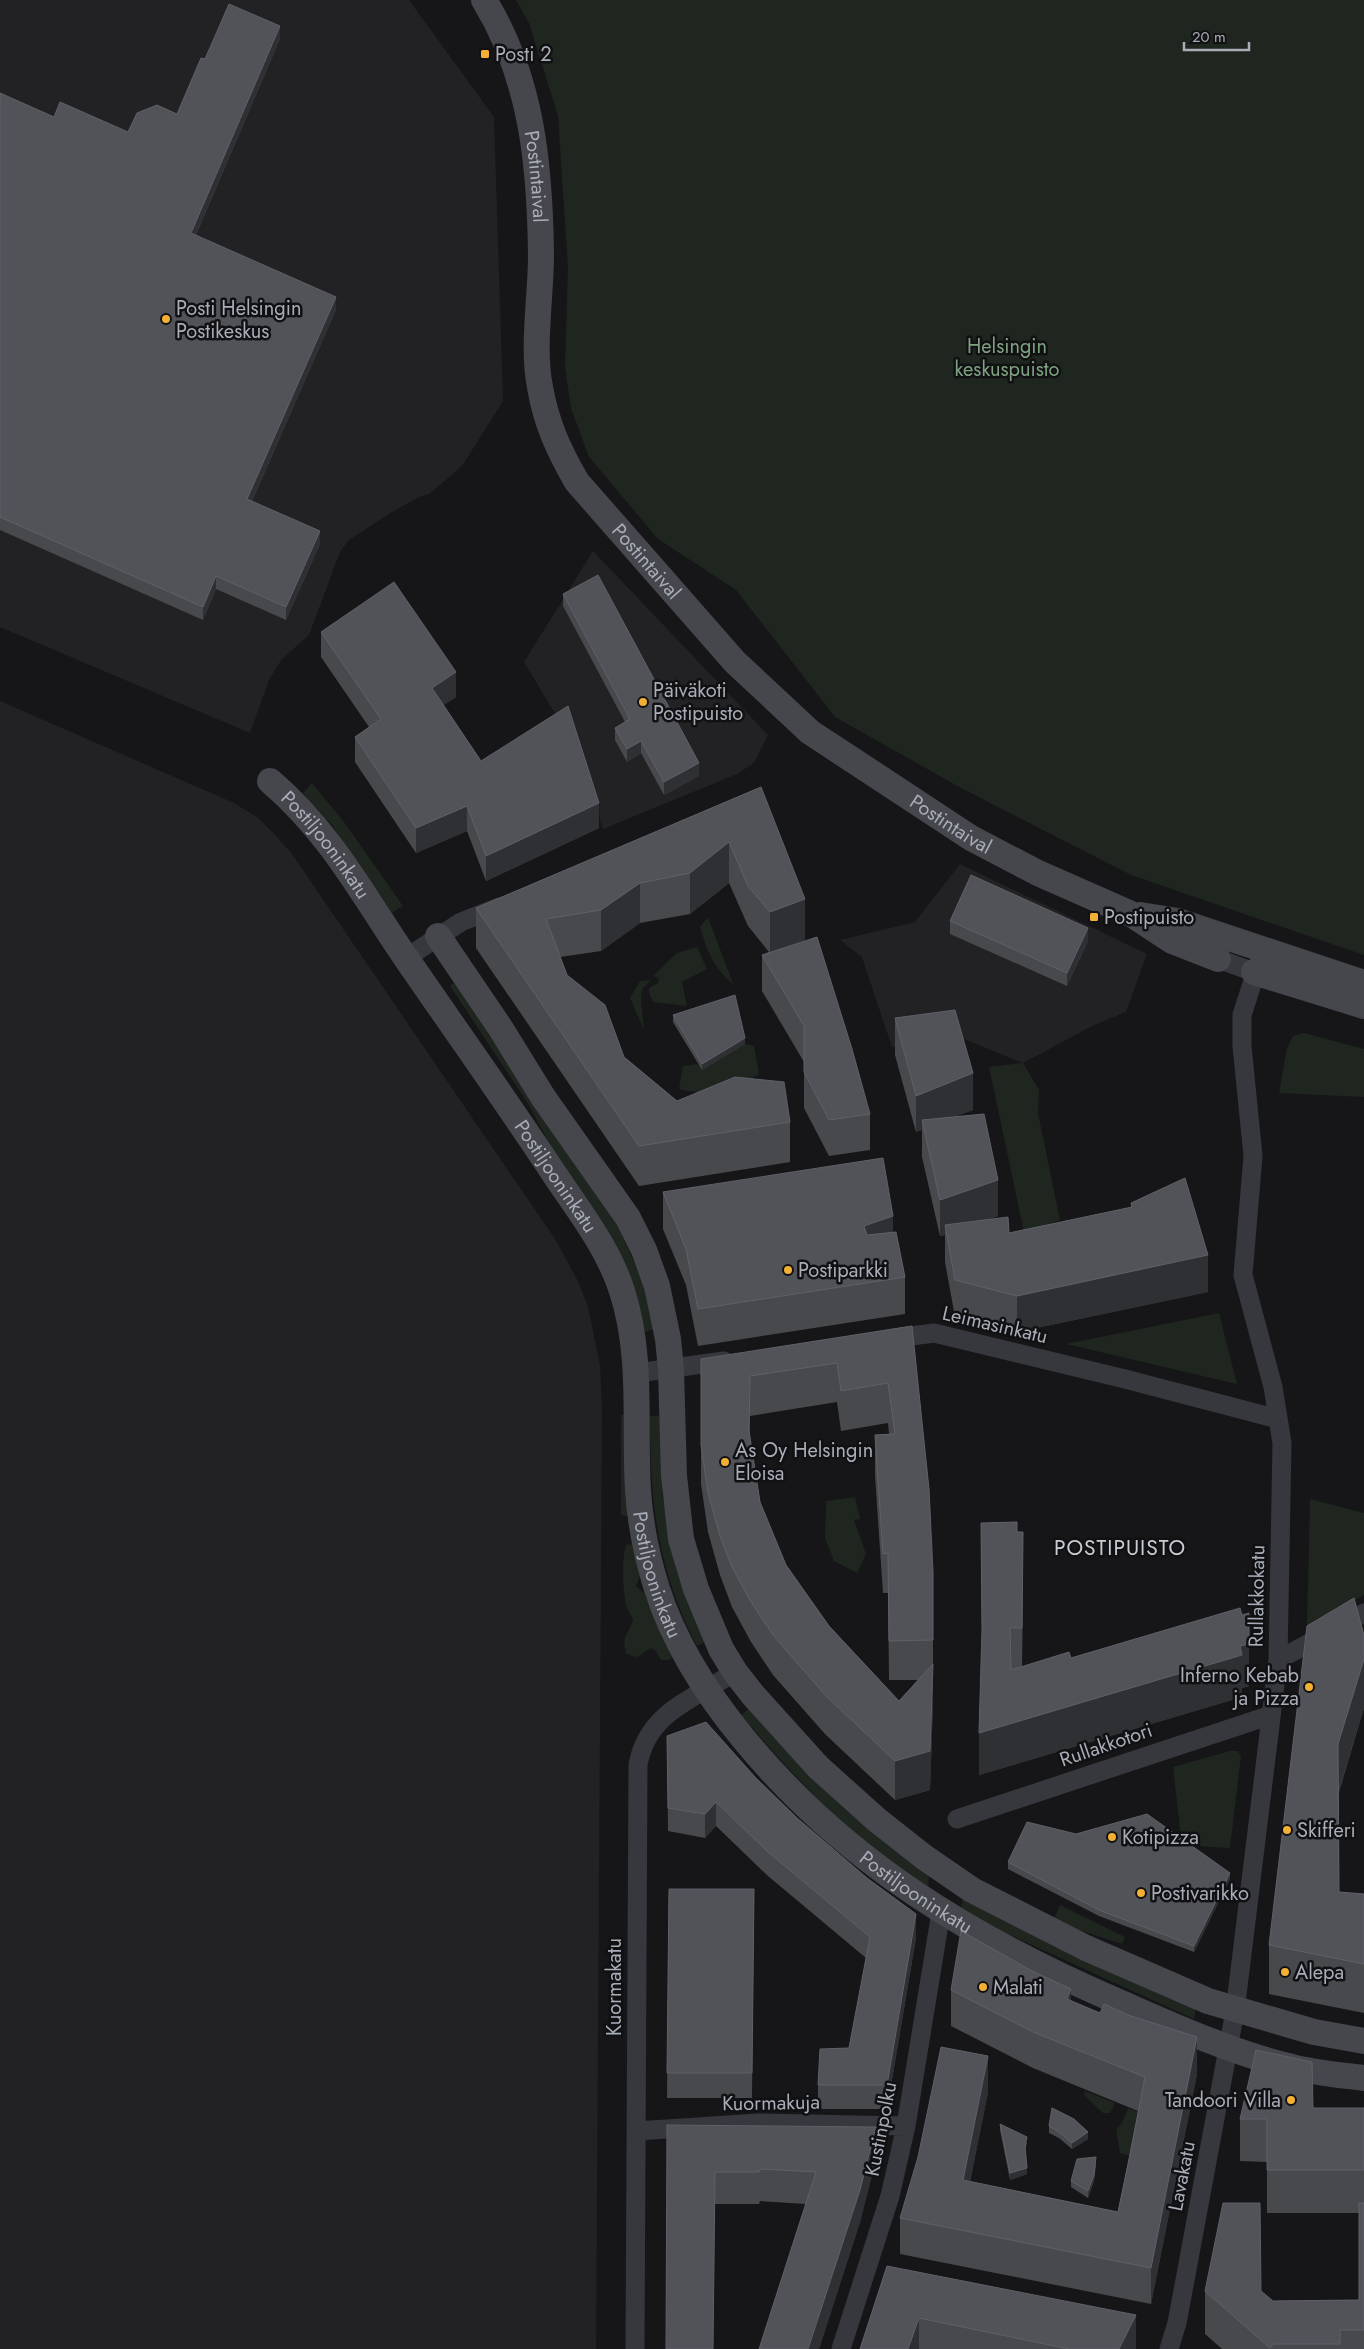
<svg xmlns="http://www.w3.org/2000/svg" width="1364" height="2349" font-family="Jost,sans-serif">
  <style>
    .built { fill: #222225 }
    .green { fill: #1e261f }
    .lines { fill: none; stroke-linecap: round; stroke-linejoin: round }
    .street { stroke: #37383d; stroke-width: 19 }
    .secondary { stroke: #45474d; stroke-width: 26 }
    .wall { fill: #47494d; fill-rule: evenodd }
    .shaded-wall { fill: #2f3033 }
    .building { fill: #525359; stroke: #5f6168 }
    .poi-dot { fill: #f2b134; stroke: #111113; stroke-width: 2 }
    .labels { text-anchor: middle; dominant-baseline: central; stroke-width: 5; stroke-linejoin: round; paint-order: stroke }
    .poi-label { font-size: 20px; fill: #a8adb8; stroke: #111113; text-anchor: start }
    .street-label { font-size: 20px; fill: #a8adb8; stroke: #111113 }
    .park-label { font-size: 20px; fill: #7fa381; stroke: #111113 }
    .neighbourhood-label { font-size: 21px; letter-spacing: 1px; fill: #c9ccd4; stroke: #111113 }
  </style>
  <rect width="100%" height="100%" fill="#161618"/>
  <path class="built" d="M 0,0 L 409,0 L 494,117 L 503,401 L 464,463 L 452,475 L 429,494 L 419,497 L 392,512 L 349,540 L 340,552 L 309,635 L 282,659 L 269,680 L 250,733 L 0,627 Z
    M 593,551 L 768,735 L 754,763 L 737,774 L 603,829 L 600,820 L 599,803 L 592,785 L 559,720 L 524,662 Z
    M 0,701 L 234,803 L 257,817 L 276,836 L 292,854 L 555,1239 L 578,1281 L 588,1307 L 600,1365 L 602,1409 L 596,2349 L 0,2349 Z
    M 960,864 L 1147,954 L 1126,1012 L 1094,1025 L 1023,1063 L 954,1035 L 892,1047 L 862,957 L 840,940 L 915,922 Z"/>
  <path class="green" d="M 516,0 L 1364,0 L 1364,955 L 1131,875 L 961,788 L 835,717 L 736,590 L 658,539 L 589,457 L 571,408 L 565,368 L 568,267 L 558,116 L 529,23 Z
    M 312,783 L 344,822 L 403,906 L 392,913 L 332,825 L 303,793 Z
    M 708,917 L 733,984 C 712,965 708,953 700,927 Z
    M 697,947 L 707,969 L 682,982 L 687,1006 L 653,1002 L 649,993 L 649,988 L 658,983 L 659,978 L 653,976 L 677,953 Z
    M 651,980 L 642,989 L 641,1001 L 644,1030 L 630,998 L 640,981 Z
    M 454,983 L 617,1224 L 646,1289 L 656,1329 L 644,1332 L 552,1148 L 527,1102 L 450,986 Z
    M 1304,1033 L 1364,1049 L 1364,1097 L 1279,1093 L 1287,1048 L 1293,1036 Z
    M 745,1044 L 754,1046 L 759,1074 C 734,1088 707,1097 679,1089 L 683,1066 L 698,1064 L 702,1070 Z
    M 1023,1063 L 1039,1090 L 1038,1113 L 1060,1220 L 1024,1232 L 989,1067 Z
    M 1219,1313 L 1237,1384 L 1066,1344 Z
    M 621,1415 L 628,1415 L 631,1517 L 621,1515 Z
    M 650,1416 L 661,1416 L 662,1495 L 669,1531 L 706,1641 L 697,1646 C 657,1569 650,1501 650,1416 Z
    M 855,1497 L 860,1519 L 854,1520 L 866,1554 L 857,1573 L 834,1561 L 825,1538 L 826,1501 Z
    M 1310,1499 L 1364,1513 L 1364,1595 L 1307,1628 Z
    M 627,1544 L 633,1545 L 640,1576 L 636,1586 L 644,1593 L 672,1658 L 669,1660 L 661,1660 L 655,1650 L 651,1648 L 637,1657 L 626,1654 C 621,1633 629,1636 633,1619 C 631,1615 627,1610 626,1605 C 623,1591 621,1556 627,1544 Z
    M 750,1708 L 836,1801 L 880,1839 L 929,1875 L 928,1888 C 910,1875 892,1863 875,1850 C 825,1811 783,1763 741,1715 Z
    M 1230,1751 L 1238,1751 L 1241,1756 L 1230,1848 L 1197,1846 L 1181,1837 L 1173,1767 Z
    M 963,1897 L 1196,2007 L 1194,2019 L 997,1929 L 961,1909 Z
    M 1060,1905 L 1125,1937 L 1122,1944 L 1070,1927 L 1054,1919 Z
    M 1084,2091 L 1115,2103 L 1110,2113 L 1103,2113 L 1085,2096 Z
    M 1128,2108 L 1145,2114 L 1136,2158 L 1120,2153 L 1116,2130 L 1122,2123 Z"/>
  <g class="lines">
    <path class="street" d="M 406,958 L 461,922 L 499,907
      M 1218,959 L 1254,972
      M 888,1339 L 934,1333 L 1125,1379 L 1278,1419
      M 637,1373 L 724,1361
      M 1278,1660 L 1364,1613
      M 957,1819 L 1271,1715
      M 636,2131 L 759,2123 L 906,2126
      M 635,2349 L 638,1765 C 647,1712 694,1699 735,1672
      M 841,2349 L 890,2196 L 906,2126 L 941,1912
      M 1169,2349 L 1177,2323 L 1235,2011 L 1278,1660 L 1282,1443 L 1273,1387 L 1243,1275 L 1253,1156 L 1242,1046 L 1242,1015 L 1259,962"/>
    <g class="secondary">
      <path id="s1" d="M 484,0 C 532,78 540,166 541,255 C 541,296 532,348 540,387 C 546,423 559,451 577,482 L 735,662 L 810,732 L 971,838 L 1038,873 L 1131,914 L 1172,941 L 1218,959"/>
      <path id="s2" d="M 270,781 C 332,834 363,896 408,961 C 457,1032 506,1101 553,1172 C 578,1210 608,1247 622,1291 C 643,1356 634,1423 638,1490 C 640,1523 647,1557 657,1589 C 675,1645 706,1693 743,1738 C 845,1863 975,1940 1121,2003 C 1176,2027 1233,2053 1292,2067 C 1315,2073 1340,2075 1364,2078"/>
      <path d="M 1140,915 L 1178,921 L 1364,983"/>
      <path d="M 438,936 L 501,1029 L 543,1097 L 628,1218 L 644,1250 L 657,1286 L 668,1339 L 671,1369 L 674,1476 L 681,1539 L 696,1589 L 721,1649 L 735,1672 L 753,1695 L 818,1767 L 877,1820 L 924,1857 L 972,1890 L 1086,1948 L 1208,2001 L 1314,2032 L 1364,2041"/>
      <path d="M 1254,972 L 1364,1006"/>
    </g>
  </g>
  <path class="wall" d="M 280,39 L 196,235 L 336,310 L 252,501 L 320,544 L 286,620 L 216,589 L 203,620 L 0,530 L 0,93 L 54,117 L 128,132 L 177,114 L 205,59 Z
    M 563,594 L 699,776 L 664,795 L 641,753 L 627,762 L 615,740 L 615,728 L 625,722 L 563,606 Z
    M 321,632 L 456,697 L 443,705 L 481,761 L 599,828 L 486,881 L 467,831 L 416,853 L 355,762 L 355,737 L 369,727 L 321,657 Z
    M 761,787 L 805,940 L 784,947 L 870,1114 L 870,1150 L 829,1156 L 804,1108 L 804,1062 L 762,991 L 762,955 L 769,952 L 748,926 L 729,883 L 690,914 L 640,923 L 601,951 L 560,957 L 567,975 L 624,1057 L 677,1101 L 790,1122 L 790,1162 L 639,1186 L 476,948 L 476,908 Z
    M 950,921 L 1088,941 L 1067,986 L 950,934 Z
    M 673,1015 L 745,1044 L 702,1070 L 673,1022 Z
    M 895,1018 L 973,1110 L 953,1117 L 998,1216 L 989,1219 L 1009,1233 L 1131,1208 L 1131,1203 L 1208,1292 L 1017,1332 L 955,1317 L 945,1262 L 945,1235 L 940,1236 L 922,1157 L 922,1130 L 916,1132 L 895,1055 Z
    M 663,1192 L 893,1232 L 905,1277 L 905,1314 L 698,1346 L 686,1285 L 663,1229 Z
    M 912,1326 L 933,1572 L 933,1704 L 930,1790 L 895,1800 L 825,1734 L 773,1675 L 751,1642 L 732,1607 L 720,1575 L 708,1532 L 701,1484 L 701,1359 ZM 837,1402 L 841,1431 L 888,1423 L 889,1434 L 875,1435 L 875,1475 L 883,1593 L 888,1593 L 889,1680 L 918,1680 L 899,1701 L 829,1626 L 786,1565 L 760,1502 L 750,1436 L 750,1416 Z
    M 981,1523 L 1017,1532 L 1023,1575 L 1022,1667 L 1071,1658 L 1249,1686 L 1242,1688 L 1242,1697 L 979,1775 L 982,1640 Z
    M 1364,1635 L 1364,1708 L 1339,1792 L 1339,1892 L 1364,1894 L 1364,2013 L 1269,1994 L 1269,1945 Z
    M 667,1736 L 755,1777 L 916,1938 L 887,2109 L 818,2109 L 818,2085 L 849,2048 L 866,1958 L 768,1876 L 716,1826 L 705,1838 L 668,1831 Z
    M 1008,1862 L 1230,1879 L 1194,1952 L 1099,1916 L 1008,1869 Z
    M 669,1889 L 754,1889 L 752,2098 L 667,2098 Z
    M 951,1990 L 1071,2001 L 1197,2074 L 1151,2304 L 900,2254 L 900,2218 L 988,2092 L 970,2182 L 1118,2212 L 1138,2111 L 1033,2068 L 951,2026 Z
    M 1313,2108 L 1364,2108 L 1364,2349 L 1222,2349 L 1205,2334 L 1205,2291 L 1261,2291 L 1273,2301 L 1359,2300 L 1359,2213 L 1267,2213 L 1267,2162 L 1240,2161 L 1240,2119 Z
    M 1000,2124 L 1027,2143 L 1025,2150 L 1027,2174 L 1010,2180 L 1000,2130 Z
    M 667,2125 L 876,2159 L 860,2222 L 819,2349 L 759,2349 L 806,2204 L 760,2201 L 759,2204 L 715,2204 Z
    M 1049,2126 L 1088,2139 L 1072,2149 L 1059,2138 L 1049,2133 Z
    M 1096,2164 L 1094,2181 L 1088,2198 L 1071,2187 L 1071,2181 Z
    M 887,2266 L 1136,2349 L 860,2349 Z"/>
  <path class="shaded-wall" d="M 280,26 L 280,39 L 191,246 L 191,233 Z
    M 336,297 L 336,310 L 247,512 L 247,499 Z
    M 320,531 L 320,544 L 286,620 L 286,607 Z
    M 216,576 L 216,589 L 203,620 L 203,607 Z
    M 456,672 L 456,697 L 432,713 L 432,688 Z
    M 641,741 L 641,753 L 627,762 L 627,749 Z
    M 699,763 L 699,776 L 664,795 L 664,782 Z
    M 599,803 L 599,828 L 486,881 L 486,856 Z
    M 467,806 L 467,831 L 416,853 L 416,828 Z
    M 729,842 L 729,883 L 690,914 L 690,873 Z
    M 640,883 L 640,923 L 601,951 L 601,910 Z
    M 805,899 L 805,940 L 770,953 L 770,912 Z
    M 1088,928 L 1088,941 L 1067,986 L 1067,973 Z
    M 745,1038 L 745,1044 L 702,1070 L 702,1064 Z
    M 973,1073 L 973,1110 L 924,1129 L 922,1120 L 922,1130 L 916,1132 L 916,1096 Z
    M 998,1180 L 998,1216 L 947,1234 L 945,1225 L 945,1235 L 940,1236 L 940,1200 Z
    M 893,1216 L 893,1252 L 864,1262 L 864,1226 Z
    M 1208,1255 L 1208,1292 L 1017,1332 L 1017,1296 Z
    M 750,1376 L 750,1416 L 749,1471 L 749,1431 Z
    M 1023,1532 L 1023,1575 L 1022,1670 L 1022,1628 Z
    M 1249,1613 L 1249,1686 L 1242,1688 L 1242,1697 L 979,1775 L 979,1733 L 1240,1646 Z
    M 1364,1659 L 1364,1708 L 1338,1793 L 1338,1744 Z
    M 933,1664 L 933,1704 L 930,1790 L 895,1800 L 895,1761 Z
    M 716,1802 L 716,1826 L 705,1838 L 705,1814 Z
    M 1230,1873 L 1230,1879 L 1194,1952 L 1194,1946 Z
    M 916,1914 L 916,1938 L 887,2109 L 887,2085 Z
    M 1071,1989 L 1071,2026 L 1067,1999 Z
    M 1197,2037 L 1197,2074 L 1151,2304 L 1151,2268 Z
    M 988,2056 L 988,2092 L 963,2217 L 963,2180 Z
    M 876,2127 L 876,2159 L 860,2222 L 819,2349 L 808,2349 Z
    M 1088,2132 L 1088,2139 L 1072,2149 L 1072,2143 Z
    M 1096,2157 L 1094,2181 L 1088,2198 L 1088,2191 Z
    M 1027,2168 L 1027,2174 L 1010,2180 L 1010,2173 Z
    M 1136,2315 L 1136,2349 L 1119,2349 Z
    M 919,2318 L 919,2349 L 908,2349 Z"/>
  <path class="building" d="M 229,4 L 280,26 L 191,233 L 336,297 L 247,499 L 320,531 L 286,607 L 216,576 L 203,607 L 0,517 L 0,93 L 54,117 L 60,102 L 128,132 L 137,113 L 157,105 L 177,114 L 201,58 L 205,59 Z
    M 598,575 L 699,763 L 664,782 L 641,741 L 627,749 L 615,728 L 630,719 L 563,594 Z
    M 394,582 L 456,672 L 432,688 L 481,761 L 568,706 L 599,803 L 486,856 L 467,806 L 416,828 L 355,737 L 381,719 L 321,632 Z
    M 761,787 L 805,899 L 770,912 L 748,886 L 729,842 L 690,873 L 640,883 L 601,910 L 546,919 L 567,975 L 605,1005 L 624,1057 L 677,1101 L 735,1077 L 784,1082 L 790,1122 L 639,1146 L 476,908 Z
    M 971,875 L 1088,928 L 1067,973 L 950,921 Z
    M 817,937 L 852,1049 L 870,1114 L 829,1120 L 804,1072 L 804,1026 L 762,955 Z
    M 735,995 L 745,1038 L 702,1064 L 673,1015 Z
    M 955,1010 L 973,1073 L 916,1096 L 895,1018 Z
    M 984,1114 L 998,1180 L 940,1200 L 922,1120 Z
    M 883,1158 L 893,1216 L 864,1226 L 867,1235 L 896,1232 L 905,1277 L 698,1309 L 686,1249 L 663,1192 Z
    M 1185,1178 L 1208,1255 L 1017,1296 L 955,1280 L 945,1225 L 1008,1217 L 1009,1233 L 1132,1207 L 1131,1203 Z
    M 912,1326 L 929,1489 L 933,1572 L 933,1640 L 889,1641 L 888,1553 L 883,1554 L 875,1435 L 895,1434 L 888,1383 L 841,1391 L 837,1363 L 750,1376 L 749,1431 L 760,1502 L 786,1565 L 829,1626 L 899,1701 L 933,1664 L 930,1751 L 895,1761 L 825,1695 L 773,1635 L 751,1602 L 732,1567 L 720,1536 L 708,1493 L 701,1445 L 701,1359 Z
    M 1017,1522 L 1017,1532 L 1023,1532 L 1022,1628 L 1010,1628 L 1011,1670 L 1069,1652 L 1071,1658 L 1240,1608 L 1242,1615 L 1249,1613 L 1249,1644 L 1240,1646 L 1242,1655 L 979,1733 L 982,1630 L 981,1523 Z
    M 1354,1598 L 1364,1635 L 1364,1659 L 1338,1744 L 1339,1892 L 1364,1894 L 1364,1964 L 1269,1945 L 1307,1626 Z
    M 706,1722 L 755,1777 L 797,1818 L 867,1878 L 916,1914 L 887,2085 L 818,2085 L 820,2049 L 849,2048 L 870,1937 L 768,1852 L 716,1802 L 705,1814 L 668,1808 L 667,1736 Z
    M 1147,1814 L 1230,1873 L 1194,1946 L 1099,1910 L 1008,1862 L 1027,1822 L 1076,1834 Z
    M 669,1889 L 754,1889 L 752,2073 L 667,2073 Z
    M 961,1931 L 1032,1971 L 1071,1989 L 1067,1999 L 1100,2013 L 1104,2004 L 1128,2015 L 1197,2037 L 1151,2268 L 900,2218 L 918,2157 L 941,2047 L 988,2056 L 963,2180 L 1118,2212 L 1130,2155 L 1145,2077 L 1033,2032 L 951,1990 Z
    M 1256,2050 L 1312,2062 L 1313,2108 L 1364,2108 L 1364,2170 L 1267,2170 L 1267,2119 L 1240,2119 Z
    M 1052,2108 L 1074,2119 L 1088,2132 L 1072,2143 L 1059,2132 L 1049,2126 Z
    M 1000,2124 L 1027,2137 L 1025,2146 L 1027,2168 L 1010,2173 Z
    M 667,2125 L 876,2127 L 860,2190 L 808,2349 L 759,2349 L 816,2172 L 760,2169 L 759,2172 L 715,2172 L 713,2349 L 666,2349 Z
    M 1096,2157 L 1094,2175 L 1088,2191 L 1071,2181 L 1077,2159 Z
    M 1223,2203 L 1260,2203 L 1261,2291 L 1273,2301 L 1359,2300 L 1359,2203 L 1364,2203 L 1364,2330 L 1340,2330 L 1340,2344 L 1273,2344 L 1270,2348 L 1205,2291 Z
    M 887,2266 L 1136,2315 L 1119,2349 L 1069,2349 L 919,2318 L 908,2349 L 860,2349 Z"/>
  <g class="poi-dot">
    <rect x="480" y="49" width="10" height="10" rx="2.5"/>
    <circle cx="166" cy="319" r="5"/>
    <circle cx="643" cy="702" r="5"/>
    <rect x="1089" y="912" width="10" height="10" rx="2.5"/>
    <circle cx="788" cy="1270" r="5"/>
    <circle cx="725" cy="1462" r="5"/>
    <circle cx="1309" cy="1687" r="5"/>
    <circle cx="1287" cy="1830" r="5"/>
    <circle cx="1112" cy="1837" r="5"/>
    <circle cx="1141" cy="1893" r="5"/>
    <circle cx="1285" cy="1972" r="5"/>
    <circle cx="983" cy="1987" r="5"/>
    <circle cx="1291" cy="2100" r="5"/>
  </g>
  <g class="labels">
    <g class="poi-label">
      <text x="495" y="54">Posti 2</text>
      <text x="176" y="308">Posti Helsingin<tspan x="176" dy="23">Postikeskus</tspan></text>
      <text x="653" y="690">Päiväkoti<tspan x="653" dy="23">Postipuisto</tspan></text>
      <text x="1104" y="917">Postipuisto</text>
      <text x="798" y="1270">Postiparkki</text>
      <text x="735" y="1450">As Oy Helsingin<tspan x="735" dy="23">Eloisa</tspan></text>
      <text x="1299" y="1675" text-anchor="end">Inferno Kebab<tspan x="1299" dy="23">ja Pizza</tspan></text>
      <text x="1297" y="1830">Skifferi</text>
      <text x="1122" y="1837">Kotipizza</text>
      <text x="1151" y="1893">Postivarikko</text>
      <text x="1295" y="1972">Alepa</text>
      <text x="993" y="1987">Malati</text>
      <text x="1281" y="2100" text-anchor="end">Tandoori Villa</text>
    </g>
    <g class="street-label">
      <text stroke="none"><textPath href="#s1" startOffset="186">Postintaival</textPath></text>
      <text stroke="none"><textPath href="#s1" startOffset="605">Postintaival</textPath></text>
      <text stroke="none"><textPath href="#s1" startOffset="1010">Postintaival</textPath></text>
      <text stroke="none"><textPath href="#s2" startOffset="85">Postiljooninkatu</textPath></text>
      <text stroke="none"><textPath href="#s2" startOffset="489">Postiljooninkatu</textPath></text>
      <text transform="translate(995 1325) rotate(13)">Leimasinkatu</text>
      <text stroke="none"><textPath href="#s2" startOffset="909">Postiljooninkatu</textPath></text>
      <text transform="translate(1257 1596) rotate(-89)">Rullakkokatu</text>
      <text transform="translate(1106 1745) rotate(-19)">Rullakkotori</text>
      <text stroke="none"><textPath href="#s2" startOffset="1329">Postiljooninkatu</textPath></text>
      <text transform="translate(614 1987) rotate(-90)">Kuormakatu</text>
      <text transform="translate(771 2103) rotate(-1)">Kuormakuja</text>
      <text transform="translate(881 2129) rotate(-79)">Kustinpolku</text>
      <text transform="translate(1182 2176) rotate(-79)">Lavakatu</text>
    </g>
    <g class="park-label">
      <text x="1007" y="346">Helsingin<tspan x="1007" dy="23">keskuspuisto</tspan></text>
    </g>
    <g class="neighbourhood-label">
      <text x="1120" y="1548">POSTIPUISTO</text>
    </g>
  </g>
  <path d="M1184 42v8h65v-8" fill="none" stroke="#a8adb8" stroke-width="2.5"/>
  <text x="1192" y="42" font-size="15" fill="#a8adb8" stroke="#111113" stroke-width="4" paint-order="stroke">20 m</text>
</svg>
